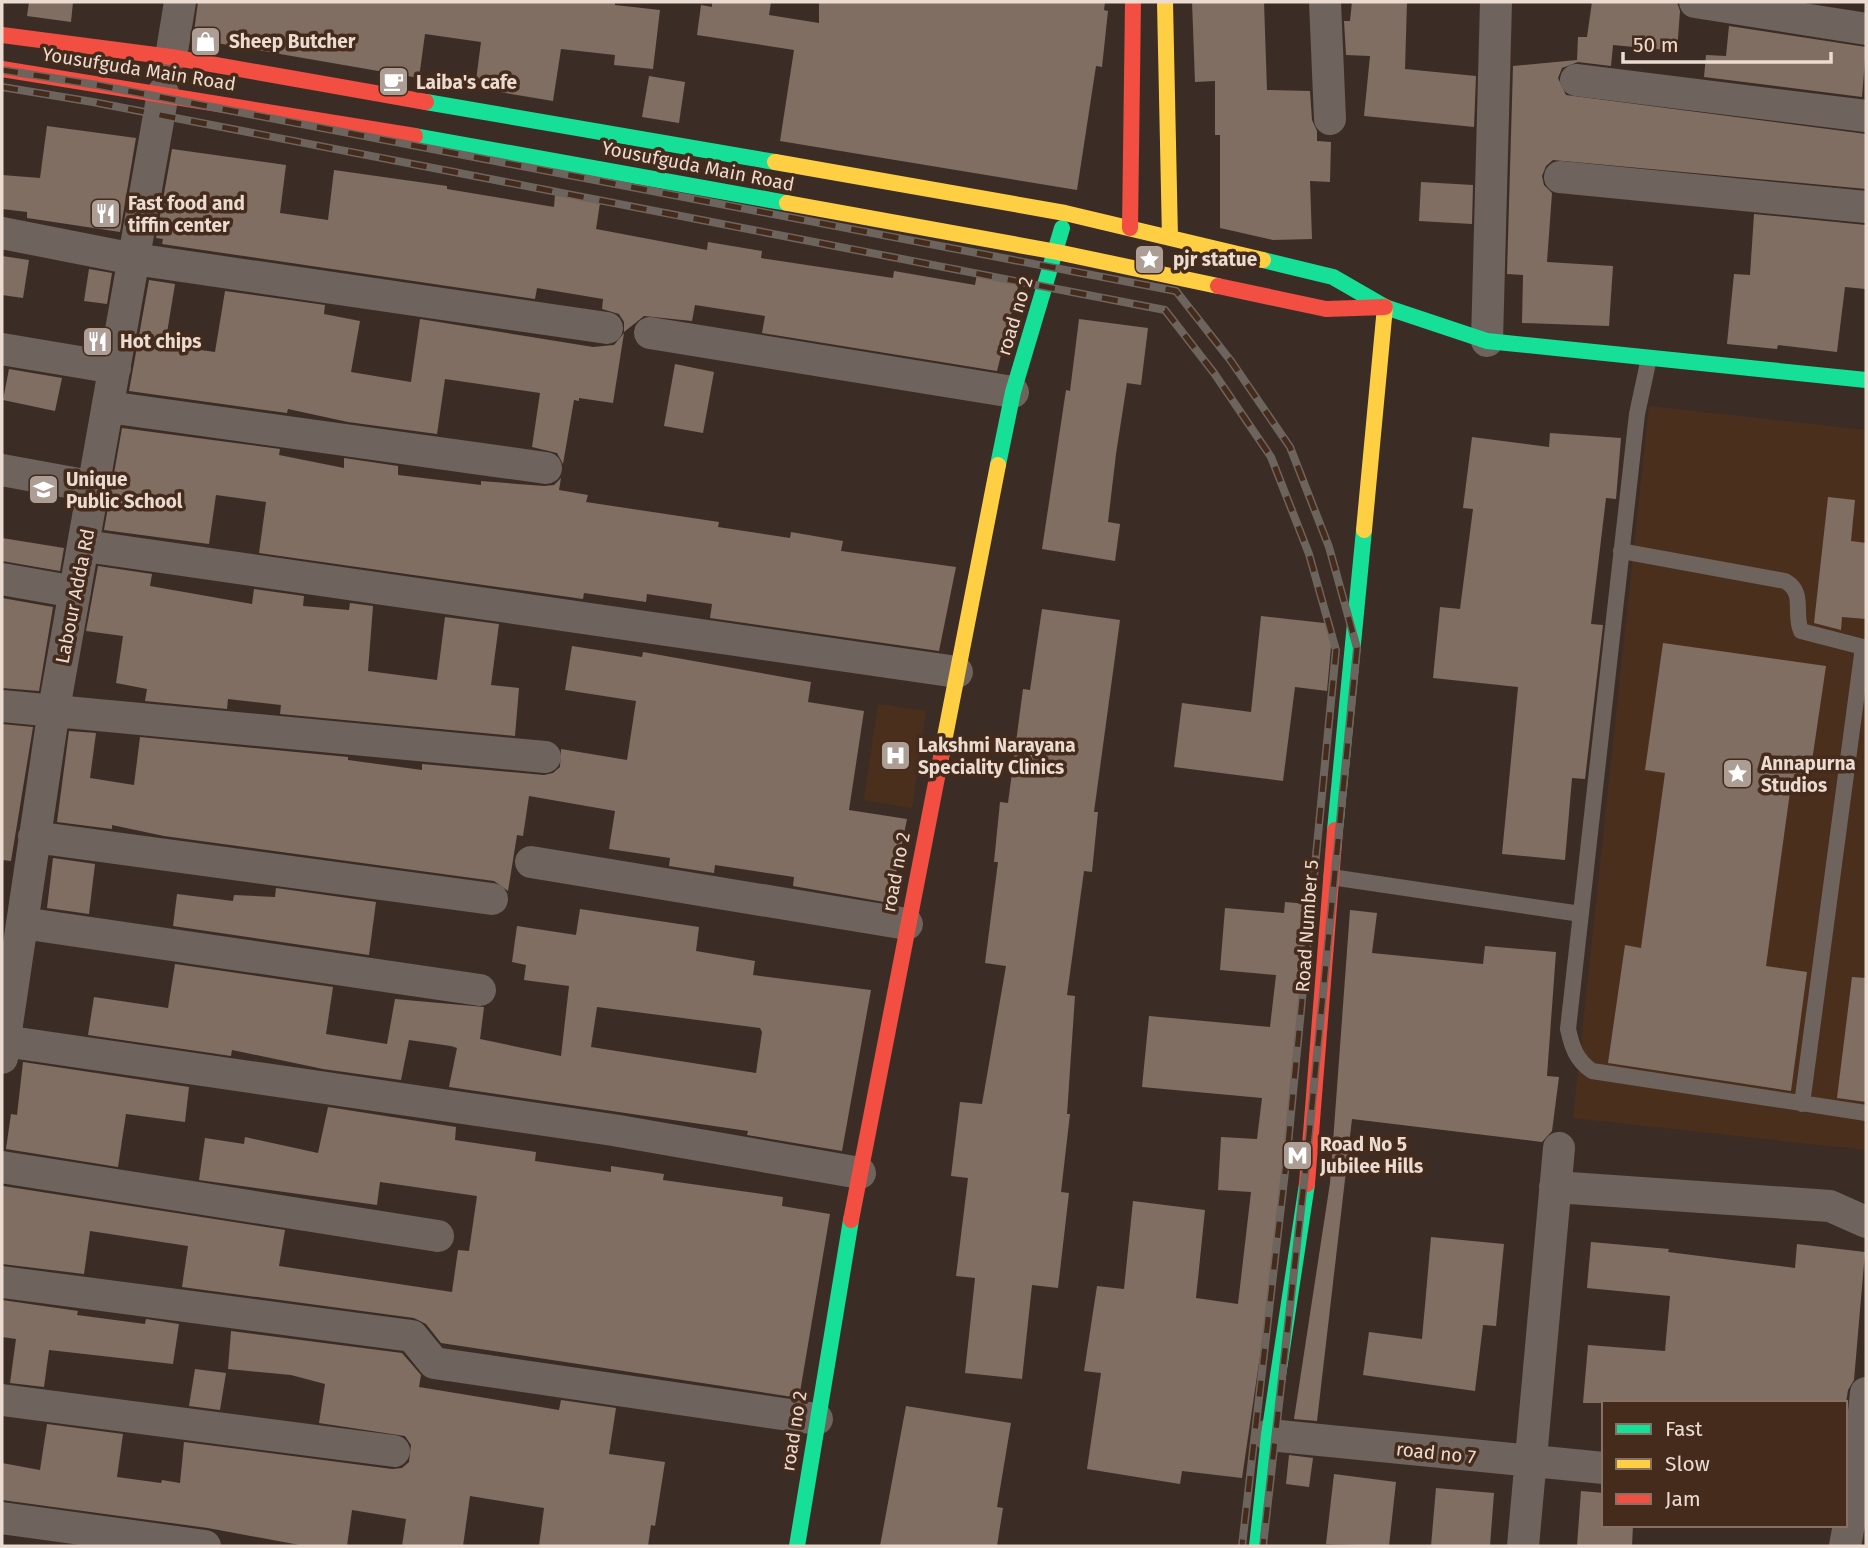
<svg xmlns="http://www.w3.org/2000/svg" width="1868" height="1548" font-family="'Fira Sans',sans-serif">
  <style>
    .built { fill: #4b2f1d }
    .building { fill: #806e63; fill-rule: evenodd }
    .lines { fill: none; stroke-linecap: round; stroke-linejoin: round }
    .lane { stroke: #6e635d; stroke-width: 16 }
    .street { stroke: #6e635d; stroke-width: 32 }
    .fast { stroke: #16e098; stroke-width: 16 }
    .slow { stroke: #ffcf43; stroke-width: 16 }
    .jam { stroke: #f24e42; stroke-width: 16 }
    .rail-casing { stroke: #6e645e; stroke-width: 8 }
    .rail { stroke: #442b1c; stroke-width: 5; stroke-dasharray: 16; stroke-linecap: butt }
    .labels { text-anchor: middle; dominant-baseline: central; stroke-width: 7; stroke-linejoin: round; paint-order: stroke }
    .poi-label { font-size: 19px; font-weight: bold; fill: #ebdbd1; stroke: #442b1c; text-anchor: start }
    .street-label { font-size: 19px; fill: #ebdbd1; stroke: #442b1c }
  </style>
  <rect width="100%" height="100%" fill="#3b2d25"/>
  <path class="built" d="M 1649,406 L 1866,430 L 1866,1150 L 1573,1118 Z
    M 878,704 L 926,711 L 912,808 L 864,800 Z"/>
  <path class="building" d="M 29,2 L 73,2 L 71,22 L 27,16 Z
    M 198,2 L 615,2 L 615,5 L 660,10 L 653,69 L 614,65 L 615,55 L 561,49 L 553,101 L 475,88 L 481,42 L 425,34 L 419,78 L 193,39 Z
    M 712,2 L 771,2 L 769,15 L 819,23 L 819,2 L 1105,2 L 1104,10 L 1108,11 L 1102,67 L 1096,66 L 1077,190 L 780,141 L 794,50 L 697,35 L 701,5 L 712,7 Z
    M 1192,2 L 1264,2 L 1267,90 L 1310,91 L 1312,120 L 1317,131 L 1317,141 L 1331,142 L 1330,182 L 1310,181 L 1312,239 L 1273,240 L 1220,228 L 1220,135 L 1215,135 L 1215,81 L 1195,82 Z
    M 1352,2 L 1407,2 L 1405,69 L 1476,76 L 1474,127 L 1364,116 L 1370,56 L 1346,55 L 1344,21 L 1350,21 Z
    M 1592,2 L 1677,2 L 1680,11 L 1677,51 L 1613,45 L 1611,66 L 1578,62 L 1562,68 L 1558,78 L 1566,95 L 1866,134 L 1866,189 L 1553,160 L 1546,166 L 1542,176 L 1544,185 L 1552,193 L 1547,262 L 1613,266 L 1609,326 L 1522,323 L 1523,275 L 1507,274 L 1513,66 L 1577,60 L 1578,37 L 1587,37 Z
    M 1729,26 L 1866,47 L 1862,97 L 1704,77 L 1706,55 L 1726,56 Z
    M 649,76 L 685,82 L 679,123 L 642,117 Z
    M 47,126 L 136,138 L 120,232 L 27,218 L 27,212 L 2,209 L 2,175 L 40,178 Z
    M 172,149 L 286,165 L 280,213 L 328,220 L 334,170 L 447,186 L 447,189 L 554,207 L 555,195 L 600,203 L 596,229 L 707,250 L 708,242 L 762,251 L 761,258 L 893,278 L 894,271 L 975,285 L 977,274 L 1019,283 L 997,371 L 762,333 L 765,316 L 695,305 L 692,321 L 644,316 L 624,332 L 624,322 L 619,314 L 602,309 L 603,299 L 537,288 L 535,299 L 162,244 L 163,239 L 156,238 Z
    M 1421,182 L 1473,185 L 1472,224 L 1419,221 Z
    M 1754,214 L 1866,225 L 1866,289 L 1845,287 L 1837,352 L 1778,345 L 1777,349 L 1727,344 L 1734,274 L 1750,275 Z
    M 2,256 L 29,260 L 23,298 L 2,295 Z
    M 89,269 L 112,273 L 107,304 L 84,301 Z
    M 149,280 L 175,284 L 165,345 L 215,352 L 225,291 L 325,305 L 324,314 L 360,321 L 351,372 L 411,382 L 420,319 L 593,347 L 614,345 L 624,333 L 613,403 L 579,398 L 579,401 L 574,400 L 563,464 L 557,453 L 532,447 L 540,393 L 445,379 L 437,434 L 348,422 L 288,409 L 287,413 L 129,391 Z
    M 1079,319 L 1148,328 L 1141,385 L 1127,383 L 1116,454 L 1108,522 L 1120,524 L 1115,561 L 1042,549 L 1066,390 L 1070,391 Z
    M 675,364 L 714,372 L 703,433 L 664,426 Z
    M 9,369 L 62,378 L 55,411 L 3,400 Z
    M 122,428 L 280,449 L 279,455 L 344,468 L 344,458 L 398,466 L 398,475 L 481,485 L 481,481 L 544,486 L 554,485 L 561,478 L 559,490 L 588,495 L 586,502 L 719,522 L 718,527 L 790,538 L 791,532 L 843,541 L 841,551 L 956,567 L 939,651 L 710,618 L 712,604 L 647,594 L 646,602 L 584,593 L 583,599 L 259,553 L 266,502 L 216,495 L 209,544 L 104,530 Z
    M 1550,433 L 1621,438 L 1616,499 L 1606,498 L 1591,624 L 1603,625 L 1585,779 L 1572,778 L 1565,860 L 1502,854 L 1518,687 L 1433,678 L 1440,607 L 1460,609 L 1473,509 L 1463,508 L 1472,437 L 1549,447 Z
    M 1828,497 L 1855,500 L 1851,541 L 1866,543 L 1866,619 L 1842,617 L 1841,630 L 1814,623 Z
    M 2,538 L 64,548 L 60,571 L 2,561 Z
    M 98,566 L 152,574 L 150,586 L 252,604 L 254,589 L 304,596 L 303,606 L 349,610 L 350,603 L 373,606 L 368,671 L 437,680 L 445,617 L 499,624 L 491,685 L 519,688 L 515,736 L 280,714 L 281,705 L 228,699 L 227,709 L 145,701 L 147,689 L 116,683 L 123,636 L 86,631 Z
    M 2,598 L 53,607 L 39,691 L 2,688 Z
    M 1042,609 L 1120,620 L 1094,812 L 1098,812 L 1092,872 L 1084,871 L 1067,995 L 1075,996 L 1067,1114 L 1070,1114 L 1061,1192 L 1069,1193 L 1058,1288 L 1032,1285 L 1022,1379 L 965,1373 L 975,1278 L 956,1276 L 968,1178 L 951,1176 L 960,1102 L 982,1104 L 1006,966 L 985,963 L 998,862 L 994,862 L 1000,802 L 1008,803 L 1023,689 L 1030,690 Z
    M 1261,616 L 1333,624 L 1327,691 L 1295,687 L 1283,781 L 1174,767 L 1182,703 L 1251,712 Z
    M 1663,643 L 1826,666 L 1807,795 L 1790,792 L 1766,966 L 1807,972 L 1791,1091 L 1608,1063 L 1625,945 L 1641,948 L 1665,773 L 1645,770 Z
    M 572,646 L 642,657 L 643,652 L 811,682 L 808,702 L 864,711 L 849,810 L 907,819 L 890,903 L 793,886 L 794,877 L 715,865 L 714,873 L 669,866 L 670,858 L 609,849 L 615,811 L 529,796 L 523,836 L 517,835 L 508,891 L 494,881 L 164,836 L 112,825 L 112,829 L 57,822 L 69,731 L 96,733 L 90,778 L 134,785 L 140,737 L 348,757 L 348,760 L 422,770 L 422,764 L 544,775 L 553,773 L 560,767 L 561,749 L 627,760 L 636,701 L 565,690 Z
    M 2,724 L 33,727 L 11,861 L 2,860 Z
    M 53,858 L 95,864 L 89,914 L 47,908 Z
    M 276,888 L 376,902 L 369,955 L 173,926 L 177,894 L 233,901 L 234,895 L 275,897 Z
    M 1285,902 L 1307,904 L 1286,1179 L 1242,1478 L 1182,1471 L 1180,1484 L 1087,1469 L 1101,1373 L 1084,1371 L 1097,1286 L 1124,1289 L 1133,1201 L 1205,1210 L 1196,1298 L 1238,1304 L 1251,1192 L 1218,1190 L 1221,1137 L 1257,1139 L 1262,1098 L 1142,1087 L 1149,1016 L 1270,1027 L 1276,975 L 1220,970 L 1225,908 L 1284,913 Z
    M 580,909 L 699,927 L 696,951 L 755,961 L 753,975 L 871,990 L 842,1151 L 747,1135 L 748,1131 L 449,1087 L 457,1048 L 451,1046 L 409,1040 L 401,1080 L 323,1069 L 232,1050 L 231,1056 L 88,1035 L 94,997 L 168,1008 L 175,964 L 333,987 L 326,1034 L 387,1044 L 395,999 L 484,1007 L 480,1039 L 561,1056 L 569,986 L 524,980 L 526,965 L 512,962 L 517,926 L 576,935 ZM 597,1007 L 760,1028 L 762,1032 L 756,1073 L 591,1047 Z
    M 1350,910 L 1377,913 L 1372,953 L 1483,964 L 1485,946 L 1556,952 L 1547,1076 L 1559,1077 L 1552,1131 L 1542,1142 L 1352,1119 L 1317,1421 L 1294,1419 L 1330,1183 Z
    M 1852,977 L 1866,978 L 1866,1102 L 1837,1098 Z
    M 23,1062 L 189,1087 L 185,1122 L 126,1114 L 118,1167 L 6,1149 L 11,1114 L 17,1115 Z
    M 328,1107 L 456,1127 L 455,1140 L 536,1152 L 535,1161 L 611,1172 L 611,1166 L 664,1174 L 663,1180 L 783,1197 L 782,1206 L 830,1214 L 799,1398 L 441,1343 L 426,1324 L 414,1318 L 182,1287 L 188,1246 L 90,1231 L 84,1274 L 2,1264 L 3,1186 L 285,1230 L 279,1266 L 452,1292 L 458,1250 L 469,1251 L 477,1196 L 380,1182 L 377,1205 L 199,1180 L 205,1138 L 244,1144 L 245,1137 L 318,1153 Z
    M 1431,1237 L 1504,1244 L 1496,1326 L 1483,1325 L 1475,1391 L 1363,1375 L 1369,1332 L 1422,1339 Z
    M 1591,1242 L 1669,1249 L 1668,1252 L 1795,1268 L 1797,1244 L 1865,1252 L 1854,1380 L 1848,1390 L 1846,1403 L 1583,1403 L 1588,1345 L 1665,1351 L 1670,1296 L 1587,1288 Z
    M 2,1300 L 78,1311 L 77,1315 L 145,1324 L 146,1319 L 179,1324 L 173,1364 L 49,1350 L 44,1387 L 10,1383 L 16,1339 L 2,1337 Z
    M 231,1331 L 402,1353 L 421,1375 L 419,1387 L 559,1410 L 561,1400 L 616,1408 L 609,1454 L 665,1462 L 655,1526 L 651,1525 L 648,1546 L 539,1546 L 544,1508 L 470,1496 L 463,1546 L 402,1546 L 406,1519 L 352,1510 L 347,1546 L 305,1546 L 208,1528 L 2,1500 L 2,1463 L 40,1470 L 47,1424 L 123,1434 L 117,1477 L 161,1483 L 162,1480 L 180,1483 L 184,1442 L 392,1469 L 402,1468 L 409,1462 L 411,1445 L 405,1436 L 319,1423 L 325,1384 L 291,1375 L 228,1369 Z
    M 195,1369 L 226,1373 L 220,1410 L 189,1406 Z
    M 906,1406 L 1011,1423 L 997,1507 L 1003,1508 L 997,1546 L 880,1546 Z
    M 1289,1455 L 1313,1458 L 1309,1487 L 1286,1484 Z
    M 1334,1474 L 1396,1482 L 1389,1546 L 1326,1544 Z
    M 1436,1488 L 1494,1493 L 1490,1546 L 1431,1546 Z
    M 1581,1491 L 1604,1493 L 1604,1525 L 1633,1525 L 1632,1546 L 1577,1546 Z"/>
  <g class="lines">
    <path class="lane" d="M 1649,358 L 1637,414 L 1568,1029 C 1572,1047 1576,1060 1592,1071 L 1866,1113
      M 1621,551 L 1785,581 C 1806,593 1793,612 1801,631 L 1863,647 L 1802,1104
      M 1331,877 L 1581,914"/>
    <path class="street" d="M 1325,2 L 1330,119
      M 1695,2 L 1866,29
      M 171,57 L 180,2
      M 1576,80 L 1866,116
      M 1560,177 L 1866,207
      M 2,233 L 134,259 L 607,328
      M 650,333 L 1013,392
      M 1487,341 L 1496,2
      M 2,349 L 115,368
      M 108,407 L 546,468
      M 2,470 L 95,487
      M 85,546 L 957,672
      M 2,579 L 75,592
      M 2,706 L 545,757
      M 34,837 L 492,899
      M 531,862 L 907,924
      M 22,923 L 480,990
      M 4,1041 L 613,1130 L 860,1173
      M 2,1058 L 54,709 L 163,93
      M 2,1167 L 438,1236
      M 1555,1187 L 1830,1206 L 1866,1222
      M 2,1282 L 412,1336 L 434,1363 L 817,1419
      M 2,1400 L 394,1451
      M 1269,1435 L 1604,1468
      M 2,1518 L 205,1546
      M 1523,1546 L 1559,1148
      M 1845,1546 L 1856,1487 L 1866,1393"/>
    <path class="fast" d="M 426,102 L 775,162
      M 415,136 L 787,203
      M 1263,260 L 1333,277 L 1385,307 L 1487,341 L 1866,380
      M 998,465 L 1013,392 L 1062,228
      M 1335,830 L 1364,530
      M 797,1546 L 851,1220
      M 1257,1546 L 1269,1435 L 1307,1184"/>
    <path class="slow" d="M 1165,2 L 1170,238
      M 775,162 L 1065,213 L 1263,260
      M 787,203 L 1057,252 L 1218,286
      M 1364,530 L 1385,307
      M 941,757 L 998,465"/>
    <path class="jam" d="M 2,35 L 171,57 L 426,102
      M 2,69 L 415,136
      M 1130,228 L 1133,2
      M 1218,286 L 1326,309 L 1385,307
      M 1307,1184 L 1335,830
      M 851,1220 L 941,757"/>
    <defs>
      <path id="rail" d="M 2,70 L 97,85 L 1176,291 L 1231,361 L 1290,447 L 1329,547 L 1357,648 L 1307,1156 L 1263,1546
        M 2,87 L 93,102 L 1165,310 L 1214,373 L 1271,457 L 1309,554 L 1336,650 L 1287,1154 L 1242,1546"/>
    </defs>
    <use href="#rail" class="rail-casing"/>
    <use href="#rail" class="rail"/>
  </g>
  <defs>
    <symbol id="shop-square" viewBox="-11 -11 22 22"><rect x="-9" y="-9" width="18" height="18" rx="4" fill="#ad9e95" stroke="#442b1c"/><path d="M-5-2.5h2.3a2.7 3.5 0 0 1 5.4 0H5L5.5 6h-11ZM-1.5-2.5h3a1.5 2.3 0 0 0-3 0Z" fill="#fff"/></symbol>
    <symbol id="cafe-square" viewBox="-11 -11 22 22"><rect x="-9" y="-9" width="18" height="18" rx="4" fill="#ad9e95" stroke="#442b1c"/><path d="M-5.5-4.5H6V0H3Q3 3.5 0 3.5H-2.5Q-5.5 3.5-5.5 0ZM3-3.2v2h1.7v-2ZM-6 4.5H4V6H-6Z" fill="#fff"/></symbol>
    <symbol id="restaurant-square" viewBox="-11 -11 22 22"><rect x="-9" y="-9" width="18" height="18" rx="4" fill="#ad9e95" stroke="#442b1c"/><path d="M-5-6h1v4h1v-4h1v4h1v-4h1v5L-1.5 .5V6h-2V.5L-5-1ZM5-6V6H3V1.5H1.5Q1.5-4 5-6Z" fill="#fff"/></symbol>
    <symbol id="sight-square" viewBox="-11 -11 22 22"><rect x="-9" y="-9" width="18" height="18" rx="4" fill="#ad9e95" stroke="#442b1c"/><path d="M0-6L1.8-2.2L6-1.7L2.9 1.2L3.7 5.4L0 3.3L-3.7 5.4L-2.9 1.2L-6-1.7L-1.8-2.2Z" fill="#fff"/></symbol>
    <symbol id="university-square" viewBox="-11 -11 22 22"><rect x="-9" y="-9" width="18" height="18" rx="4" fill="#ad9e95" stroke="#442b1c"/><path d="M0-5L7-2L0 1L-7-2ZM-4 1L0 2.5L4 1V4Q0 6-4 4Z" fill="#fff"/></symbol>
    <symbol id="hospital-square" viewBox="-11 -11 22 22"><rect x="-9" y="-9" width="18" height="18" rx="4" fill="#ad9e95" stroke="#442b1c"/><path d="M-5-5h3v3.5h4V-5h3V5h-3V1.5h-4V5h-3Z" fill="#fff"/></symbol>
    <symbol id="metro-square" viewBox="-11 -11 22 22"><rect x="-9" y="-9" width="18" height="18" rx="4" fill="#ad9e95" stroke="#442b1c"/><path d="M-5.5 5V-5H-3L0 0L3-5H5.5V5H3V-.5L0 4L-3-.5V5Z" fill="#fff"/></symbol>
  </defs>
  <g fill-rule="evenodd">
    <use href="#shop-square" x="188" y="24" width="35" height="35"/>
    <use href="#cafe-square" x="376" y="64" width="35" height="35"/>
    <use href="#restaurant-square" x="88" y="196" width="35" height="35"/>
    <use href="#sight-square" x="1132" y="242" width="35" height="35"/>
    <use href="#restaurant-square" x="80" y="324" width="35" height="35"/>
    <use href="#university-square" x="26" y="472" width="35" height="35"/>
    <use href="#hospital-square" x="878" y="738" width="35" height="35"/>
    <use href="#sight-square" x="1720" y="756" width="35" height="35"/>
    <use href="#metro-square" x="1280" y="1138" width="35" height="35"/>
  </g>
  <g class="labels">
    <g class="poi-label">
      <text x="229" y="41">Sheep Butcher</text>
      <text x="416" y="82">Laiba's cafe</text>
      <text x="128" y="203">Fast food and<tspan x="128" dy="22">tiffin center</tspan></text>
      <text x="1173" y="259">pjr statue</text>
      <text x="120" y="341">Hot chips</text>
      <text x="66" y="479">Unique<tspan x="66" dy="22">Public School</tspan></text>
      <text x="918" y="745">Lakshmi Narayana<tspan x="918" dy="22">Speciality Clinics</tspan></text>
      <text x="1761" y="763">Annapurna<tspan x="1761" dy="22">Studios</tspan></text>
      <text x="1320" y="1144">Road No 5<tspan x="1320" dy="22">Jubilee Hills</tspan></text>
    </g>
    <g class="street-label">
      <text transform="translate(139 69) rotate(9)">Yousufguda Main Road</text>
      <text transform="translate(698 166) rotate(11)">Yousufguda Main Road</text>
      <text transform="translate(1015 316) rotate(-73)">road no 2</text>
      <text transform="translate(75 596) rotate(-79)">Labour Adda Rd</text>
      <text transform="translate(896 872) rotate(-79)">road no 2</text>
      <text transform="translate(1307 926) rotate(-86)">Road Number 5</text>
      <text transform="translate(794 1431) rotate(-81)">road no 2</text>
      <text transform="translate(1436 1453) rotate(6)">road no 7</text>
    </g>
  </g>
  <rect width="1868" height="1548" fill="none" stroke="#ebdbd1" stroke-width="7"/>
  <rect x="1602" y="1401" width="245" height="126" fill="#442b1c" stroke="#877164" stroke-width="2"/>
  <rect x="1616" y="1424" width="35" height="10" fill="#16e098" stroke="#877164" stroke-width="2"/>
  <text x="1665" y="1436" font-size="21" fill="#ebdbd1">Fast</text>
  <rect x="1616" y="1459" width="35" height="10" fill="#ffcf43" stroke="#877164" stroke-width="2"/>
  <text x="1665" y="1471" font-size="21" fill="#ebdbd1">Slow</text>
  <rect x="1616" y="1494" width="35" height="10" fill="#f24e42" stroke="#877164" stroke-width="2"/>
  <text x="1665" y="1506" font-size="21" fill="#ebdbd1">Jam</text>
  <path d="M1623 52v10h208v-10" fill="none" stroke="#ebdbd1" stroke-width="3.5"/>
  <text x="1633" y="52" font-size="21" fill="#ebdbd1" stroke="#442b1c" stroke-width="5" paint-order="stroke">50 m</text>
</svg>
